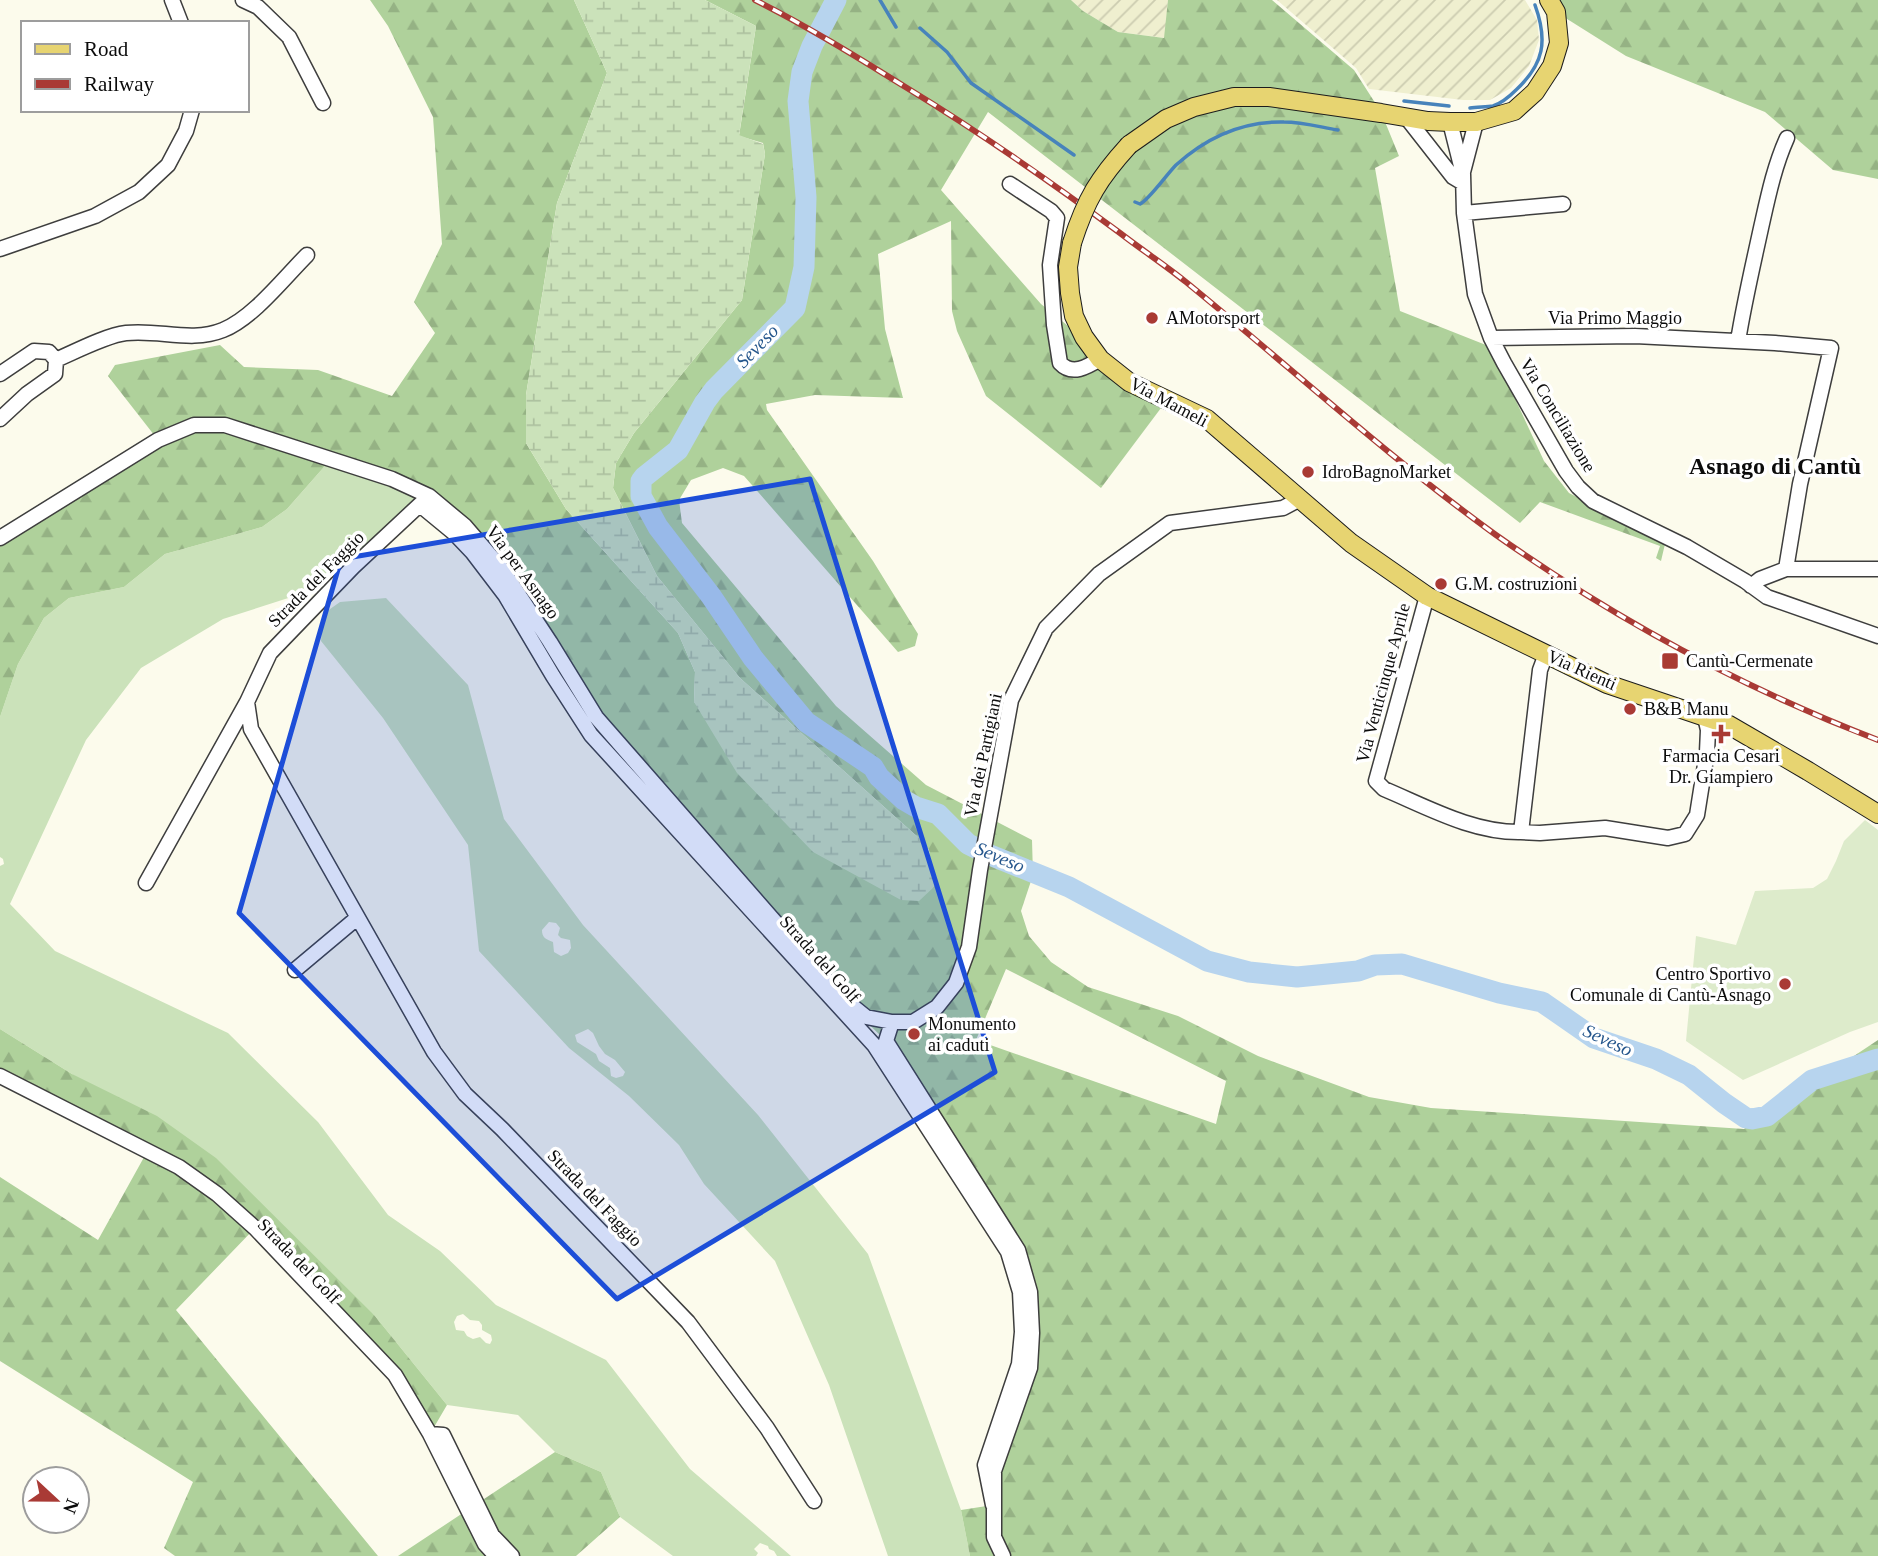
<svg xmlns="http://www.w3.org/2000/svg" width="1878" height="1556" font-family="Georgia,serif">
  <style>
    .farmland { fill: url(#farmland-furrows) }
    .grass { fill: #cbe2ba; fill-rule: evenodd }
    .forest { fill: url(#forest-firs); fill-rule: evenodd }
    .wetland { fill: url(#wetland-marsh) }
    .pitch { fill: #ddebcb }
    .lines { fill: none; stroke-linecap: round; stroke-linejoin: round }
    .stream { stroke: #4783bb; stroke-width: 3.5 }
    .river { stroke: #b7d4ee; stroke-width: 21 }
    .minor-casing { stroke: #3e3e3e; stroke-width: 17 }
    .major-casing { stroke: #1c1c1c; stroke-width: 20 }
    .minor { stroke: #fff; stroke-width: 14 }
    .major { stroke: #e7d471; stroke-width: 18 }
    .rail-casing { stroke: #a93a35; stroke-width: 6 }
    .rail { stroke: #fff; stroke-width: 3.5; stroke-dasharray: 10; stroke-linecap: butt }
    .major-bridge-casing { stroke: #1c1c1c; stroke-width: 20; stroke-linecap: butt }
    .major-bridge { stroke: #e7d471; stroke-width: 18 }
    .marked { fill: #1d4ed8; fill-opacity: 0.2; stroke: #1d4ed8; stroke-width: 5; stroke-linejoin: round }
    .poi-dot { fill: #a93a35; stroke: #fff; stroke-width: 2.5 }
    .labels { text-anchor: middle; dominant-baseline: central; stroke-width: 7; stroke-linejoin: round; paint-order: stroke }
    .poi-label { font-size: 18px; fill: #0b0b0b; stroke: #fff; text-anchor: start }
    .street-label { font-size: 18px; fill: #0b0b0b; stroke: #fff }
    .water-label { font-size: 19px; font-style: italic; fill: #25568c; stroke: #fff }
    .district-label { font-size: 24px; font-weight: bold; fill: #0b0b0b; stroke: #fff }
  </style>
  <defs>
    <pattern id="farmland-furrows" width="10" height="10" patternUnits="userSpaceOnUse" patternTransform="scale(1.75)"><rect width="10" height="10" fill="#efefcf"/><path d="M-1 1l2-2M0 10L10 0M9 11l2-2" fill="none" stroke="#ccccb0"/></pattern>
    <pattern id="forest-firs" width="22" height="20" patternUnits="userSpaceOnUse" patternTransform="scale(1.75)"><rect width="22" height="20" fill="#afd19b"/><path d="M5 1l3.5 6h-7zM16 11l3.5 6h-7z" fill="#95b284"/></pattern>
    <pattern id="wetland-marsh" width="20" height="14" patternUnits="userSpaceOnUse" patternTransform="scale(1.75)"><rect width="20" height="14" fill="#cbe2ba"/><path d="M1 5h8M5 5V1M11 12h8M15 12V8" fill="none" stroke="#adc19f"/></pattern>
  </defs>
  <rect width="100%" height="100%" fill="#fcfbec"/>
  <path class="farmland" d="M 1071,0 L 1168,0 L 1165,38 L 1118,32 L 1083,11 Z
    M 1277,0 L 1525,0 L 1537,20 L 1539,40 L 1529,66 L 1511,88 L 1490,100 L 1463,100 L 1369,89 L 1356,68 Z"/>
  <path class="grass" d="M 331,459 L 429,496 L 307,592 L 223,619 L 141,668 L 86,740 L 10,904 L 55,951 L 228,1033 L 318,1122 L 388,1215 L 440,1251 L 496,1305 L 606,1360 L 690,1469 L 791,1556 L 777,1556 L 774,1551 L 769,1549 L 768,1546 L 760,1543 L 754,1549 L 758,1553 L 756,1556 L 673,1556 L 620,1517 L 601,1472 L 555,1452 L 518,1415 L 447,1405 L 375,1316 L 72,1074 L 0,1029 L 0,866 L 4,864 L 3,859 L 0,857 L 0,717 L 18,664 L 44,618 L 69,598 L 124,587 L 165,554 L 262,527 L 287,509 ZM 463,1314 L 470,1320 L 479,1321 L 482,1325 L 482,1330 L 491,1335 L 492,1340 L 490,1344 L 486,1343 L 480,1337 L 473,1339 L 467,1336 L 464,1331 L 456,1330 L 454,1322 L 457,1316 Z
    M 386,598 L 468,685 L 504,819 L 583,925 L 758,1115 L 868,1254 L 961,1510 L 970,1556 L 888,1556 L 829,1385 L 775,1261 L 704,1184 L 679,1145 L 629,1096 L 569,1048 L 479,951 L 468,845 L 383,718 L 321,641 L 323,614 L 340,602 ZM 549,922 L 556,923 L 560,928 L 558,935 L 561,938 L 570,940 L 571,948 L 568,953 L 561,956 L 554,952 L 553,942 C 546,939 542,938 542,930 ZM 588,1029 L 593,1033 L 599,1046 L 605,1054 L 615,1060 L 625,1072 L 623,1076 L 616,1078 L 611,1076 L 610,1068 L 599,1061 L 596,1054 L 577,1042 L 575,1035 Z"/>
  <path class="forest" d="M 370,0 L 574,0 L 607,73 L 557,203 L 526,395 L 526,443 L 566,509 L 678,633 L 695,672 L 694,702 L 934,886 L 929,850 L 920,839 L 740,678 L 657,576 L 613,488 L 616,463 L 634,433 L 742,300 L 765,154 L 763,143 L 739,136 L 756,26 L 705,0 L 1071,0 L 1083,11 L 1118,32 L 1164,38 L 1168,0 L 1272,0 L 1354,70 L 1381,112 L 1399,156 L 1375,168 L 1400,311 L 1491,347 L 1544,461 L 1569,493 L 1662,541 L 1665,544 L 1661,561 L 1656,558 L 1660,546 L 1540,502 L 1520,523 L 988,112 L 941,190 L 1041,304 L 1164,404 L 1101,488 L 986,396 L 957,331 L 952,311 L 951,221 L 878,254 L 885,329 L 903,398 L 815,395 L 766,404 L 767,410 L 873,561 L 918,634 L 915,646 L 898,652 L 744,476 L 723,468 L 691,480 L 679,500 L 682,523 L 836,706 L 926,785 L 1032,840 L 1033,875 L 1021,911 L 1029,936 L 1051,962 L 1088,987 L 1178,1016 L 1258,1056 L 1369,1097 L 1431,1108 L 1744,1129 L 1878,1040 L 1878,1556 L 970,1556 L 961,1510 L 993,1505 L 1030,1292 L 886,1041 L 840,996 L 596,717 L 502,569 L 429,496 L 331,459 L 287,509 L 262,527 L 165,554 L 124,587 L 69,598 L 44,618 L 18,664 L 0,717 L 0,538 L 158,440 L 108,376 L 115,365 L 220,345 L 244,367 L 318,370 L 392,396 L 435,333 L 414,302 L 442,244 L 433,117 L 388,26 ZM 1006,969 L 1226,1081 L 1216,1124 L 976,1040 Z
    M 1549,0 L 1878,0 L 1878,179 L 1833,170 L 1765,112 L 1626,56 L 1556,12 Z
    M 0,1029 L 72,1074 L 157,1116 L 216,1158 L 375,1316 L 447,1405 L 430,1434 L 395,1375 L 255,1228 L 176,1310 L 378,1556 L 175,1556 L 164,1548 L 193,1482 L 0,1361 L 0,1177 L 98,1240 L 148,1150 L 0,1076 Z
    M 555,1452 L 601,1472 L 620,1517 L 576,1556 L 398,1556 Z"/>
  <path class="wetland" d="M 574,0 L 705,0 L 756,26 L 739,135 L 763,144 L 765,154 L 742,300 L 634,433 L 616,463 L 613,488 L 657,576 L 740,678 L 920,839 L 929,851 L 935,886 L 919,901 L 901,900 L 813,852 L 737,773 L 694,702 L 695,672 L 678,633 L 566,509 L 526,443 L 526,395 L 557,203 L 607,73 Z"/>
  <path class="pitch" d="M 1865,820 L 1878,830 L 1878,1022 L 1850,1032 L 1743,1080 L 1686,1041 L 1696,936 L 1736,945 L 1755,891 L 1813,888 L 1827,879 L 1836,861 L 1844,841 Z"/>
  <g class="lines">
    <path class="stream" d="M 880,0 L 896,27
      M 920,28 L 947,52 L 971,83 L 1074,155
      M 1404,101 L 1449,106
      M 1470,108 C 1477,107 1486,107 1493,106 C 1502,103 1509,97 1516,90 C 1544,64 1548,41 1535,5
      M 1135,202 L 1140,204 C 1148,201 1167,174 1176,165 C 1207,137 1242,121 1284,122 C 1302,122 1320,127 1338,130"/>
    <path class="river" d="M 836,0 L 812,46 L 802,72 L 798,101 L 806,197 L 804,267 L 795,308 L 714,390 L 705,402 L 678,450 L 644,477 L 641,481 L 641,496 L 658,527 L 711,596 L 753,658 L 806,722 L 873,767 L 879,777 L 904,800 L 916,807 L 938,814 L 968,844 L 990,855 L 1069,887 L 1207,961 L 1249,972 L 1297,977 L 1358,971 L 1375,965 L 1402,964 L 1499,993 L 1542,1002 L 1594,1038 L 1656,1059 L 1689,1075 L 1724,1103 L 1746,1118 L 1752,1119 L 1767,1116 L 1812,1080 L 1878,1059"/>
    <defs>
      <path id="minor" d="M 172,0 L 181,23
        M 243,0 L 258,7 L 289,37 L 323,103
        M 1406,117 L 1453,177 L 1463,183
        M 1450,122 L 1463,174 L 1464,213 L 1475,294 L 1491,338 L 1504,363 L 1566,471 L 1578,487 L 1593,501 L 1687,547 L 1745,581 L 1767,597 L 1878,636
        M 1463,172 L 1476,122
        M 1010,184 L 1051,211 L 1057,218 L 1050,265 L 1054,325 L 1060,363 C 1072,376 1087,367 1100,359
        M 1464,213 L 1563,204
        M 0,249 L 95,216 L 139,192 L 168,165 L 186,131 L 192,110
        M 1491,338 L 1635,336 L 1775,343 L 1831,348 L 1800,484 L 1786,569 L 1760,579 L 1751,586
        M 1738,341 C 1744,303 1753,265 1761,228 C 1768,197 1774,167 1787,138
        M 56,360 C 74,352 107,335 126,333 C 159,329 191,343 223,330 C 253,318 284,278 307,255
        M 0,374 L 34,351 L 49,352 L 56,360 L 55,374 L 27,394 L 0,419
        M 429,496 L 353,567 L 270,653 L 247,702 L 251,729 L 434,1052 L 465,1094 L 502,1129 L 688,1322 L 767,1428 L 814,1501
        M 420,505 L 454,533 L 473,553 L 505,595 L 553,676 L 591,735 L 874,1045 L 1008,1252 L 1020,1292 L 1022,1332 L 1019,1364 L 985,1465 L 993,1505
        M 0,538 L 158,440 L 194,425 L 225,425 L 392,479 L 429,496 L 465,526 L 502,569 L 550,642 L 596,717 L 840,996 L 866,1017 L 892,1022 L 913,1022 L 937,1007 L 956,983 L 969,947 L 980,870 L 1011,700 L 1046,628 L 1099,574 L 1170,523 L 1283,508 L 1300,499
        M 1786,569 L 1878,569
        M 1427,596 L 1376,781 L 1384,789 C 1427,807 1473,833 1521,832 L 1540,670 L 1546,654
        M 1521,832 L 1540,833 L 1605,828 L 1668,838 L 1685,834 L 1697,815 L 1707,752 L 1708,730 L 1705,717
        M 146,883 L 247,702
        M 295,970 L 357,918
        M 892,1022 L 886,1041 L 1018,1250 L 1030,1292 L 1032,1333 L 1030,1368 L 994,1471 L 994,1537 L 1003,1556
        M 0,1076 L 179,1167 L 217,1194 L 255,1228 L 395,1375 L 430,1434 L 485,1544 L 496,1556
        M 430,1434 L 443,1435 L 492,1535 L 512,1556"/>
      <path id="major" d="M 1129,145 L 1166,119 L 1194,107 L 1234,97 L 1269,97 L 1381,113 L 1428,121 L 1450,122 L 1476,122 L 1514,111 L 1535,92 L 1552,66 L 1559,43 L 1556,12 L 1549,0
        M 1072,243 L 1068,267 L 1070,293 L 1074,316 L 1084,337 L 1100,359 L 1129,382 L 1207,419 L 1351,543 L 1427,596 L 1607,684 L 1729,725 L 1808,771 L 1878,814"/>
    </defs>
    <use href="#minor" class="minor-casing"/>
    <use href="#major" class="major-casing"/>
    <use href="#minor" class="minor"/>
    <use href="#major" class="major"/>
    <defs>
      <path id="rail" d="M 755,0 C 807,26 857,57 907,88 C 981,133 1051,182 1120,233 C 1142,250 1165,265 1186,282 C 1289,366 1388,457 1496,535 C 1615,619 1743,688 1878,740"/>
    </defs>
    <use href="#rail" class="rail-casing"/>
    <use href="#rail" class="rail"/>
    <defs>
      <path id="major-bridge" d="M 1072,243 C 1086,199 1099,178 1129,145"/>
    </defs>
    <use href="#major-bridge" class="major-bridge-casing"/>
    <use href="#major-bridge" class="major-bridge"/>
  </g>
  <path class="marked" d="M 810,479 L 995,1072 L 617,1299 L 239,913 L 341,559 Z"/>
  <g class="poi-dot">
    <circle cx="1152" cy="318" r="7"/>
    <circle cx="1308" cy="472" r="7"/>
    <circle cx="1441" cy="584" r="7"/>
    <rect x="1661" y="652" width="18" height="18" rx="3.5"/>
    <circle cx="1630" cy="709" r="7"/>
    <path d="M1717.5 723.5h7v7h7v7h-7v7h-7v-7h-7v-7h7z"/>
    <circle cx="1785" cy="984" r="7"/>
    <circle cx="914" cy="1034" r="7"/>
  </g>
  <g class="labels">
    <g class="poi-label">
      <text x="1166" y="318">AMotorsport</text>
      <text x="1322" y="472">IdroBagnoMarket</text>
      <text x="1455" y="584">G.M. costruzioni</text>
      <text x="1686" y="661">Cantù-Cermenate</text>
      <text x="1644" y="709">B&amp;B Manu</text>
      <text x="1721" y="756" text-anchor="middle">Farmacia Cesari<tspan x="1721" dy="21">Dr. Giampiero</tspan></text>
      <text x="1771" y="974" text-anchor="end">Centro Sportivo<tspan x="1771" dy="21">Comunale di Cantù-Asnago</tspan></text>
      <text x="928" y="1024">Monumento<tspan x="928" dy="21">ai caduti</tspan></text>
    </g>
    <g class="street-label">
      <text x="1615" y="318">Via Primo Maggio</text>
      <text transform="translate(1169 402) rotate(28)">Via Mameli</text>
      <text transform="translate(1558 415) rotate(59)">Via Conciliazione</text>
      <text transform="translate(523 572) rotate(54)">Via per Asnago</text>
      <text transform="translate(316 579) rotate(-45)">Strada del Faggio</text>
      <text transform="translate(1582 670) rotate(24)">Via Rienti</text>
      <text transform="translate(1383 683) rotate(-75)">Via Venticinque Aprile</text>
      <text transform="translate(983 755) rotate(-78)">Via dei Partigiani</text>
      <text transform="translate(820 959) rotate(48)">Strada del Golf</text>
      <text transform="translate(595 1198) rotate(46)">Strada del Faggio</text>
      <text transform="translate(299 1261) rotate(46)">Strada del Golf</text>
    </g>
    <g class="water-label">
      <text transform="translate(757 346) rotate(-46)">Seveso</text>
      <text transform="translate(1000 857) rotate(23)">Seveso</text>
      <text transform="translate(1608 1040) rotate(25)">Seveso</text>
    </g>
    <g class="district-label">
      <text x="1775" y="466">Asnago di Cantù</text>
    </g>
  </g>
  <rect x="21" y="21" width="228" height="91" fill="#ffffff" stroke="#9d9d9d" stroke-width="2"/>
  <rect x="35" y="44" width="35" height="10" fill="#e7d471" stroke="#9d9d9d" stroke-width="2"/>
  <text x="84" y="56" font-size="21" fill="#0b0b0b">Road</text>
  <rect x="35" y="79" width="35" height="10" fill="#a93a35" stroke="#9d9d9d" stroke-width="2"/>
  <text x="84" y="91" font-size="21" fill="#0b0b0b">Railway</text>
  <g transform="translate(56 1500) rotate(112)"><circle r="33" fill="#ffffff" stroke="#9d9d9d" stroke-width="2"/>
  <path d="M0-5L12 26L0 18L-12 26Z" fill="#a93a35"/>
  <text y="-10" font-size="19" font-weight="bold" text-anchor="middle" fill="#0b0b0b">N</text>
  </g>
</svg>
